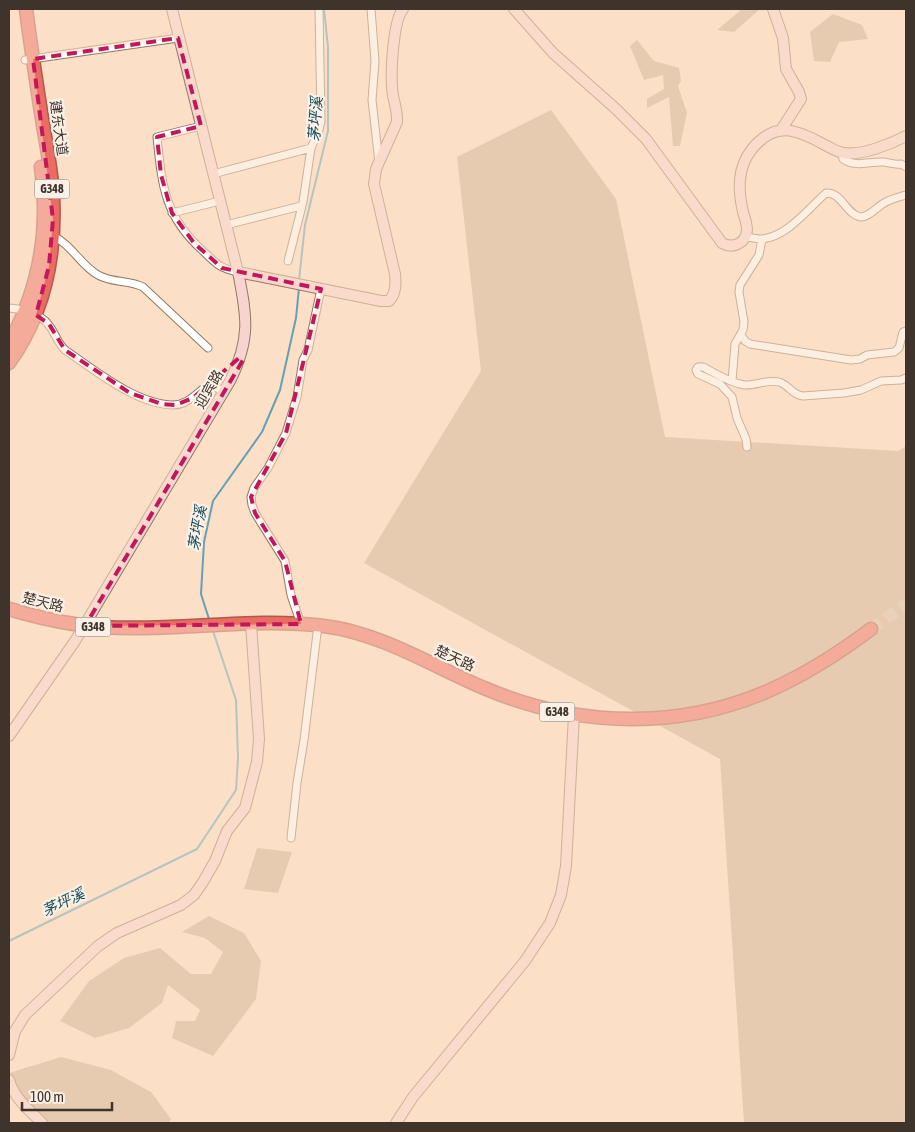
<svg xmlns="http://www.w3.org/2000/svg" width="915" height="1132" font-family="'Asap Condensed','Noto Sans SC',sans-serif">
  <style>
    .green { fill: #cfb195 }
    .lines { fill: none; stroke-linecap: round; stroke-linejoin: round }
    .stream { stroke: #64a1b3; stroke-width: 2 }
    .highway-tunnel { stroke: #d5bea8; stroke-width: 12; stroke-dasharray: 12 6; stroke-linecap: butt }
    .street-casing { stroke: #917962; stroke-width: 9 }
    .secondary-casing { stroke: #917962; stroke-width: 12 }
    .highway-casing { stroke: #af584f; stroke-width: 15 }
    .street { stroke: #fff; stroke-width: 7 }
    .secondary { stroke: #f9d3d0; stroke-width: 10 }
    .highway { stroke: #eb6c62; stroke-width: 12 }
    .marked { fill: none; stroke: #c2185b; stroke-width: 4; stroke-dasharray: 10 6; stroke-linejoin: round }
    .labels { text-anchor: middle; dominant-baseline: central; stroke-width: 4.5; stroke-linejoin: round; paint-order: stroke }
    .shield { fill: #fbf0e6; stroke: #776c63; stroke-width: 1 }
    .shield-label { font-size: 12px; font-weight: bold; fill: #3f342b }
    .street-label { font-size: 14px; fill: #3f342b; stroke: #fbf0e6 }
    .water-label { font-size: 15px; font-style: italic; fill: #194e5c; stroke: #fbf0e6 }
  </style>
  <rect width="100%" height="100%" fill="#fbe0c7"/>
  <path class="green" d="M 742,9 L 760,9 L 734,32 L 717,30 Z
    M 833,14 L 862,25 L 868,39 L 839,42 L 830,62 L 814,61 L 810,32 Z
    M 637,40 L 654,61 L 679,68 L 681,81 L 678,86 L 687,113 L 680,146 L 673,146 L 669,97 L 647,108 L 647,99 L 664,89 L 663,75 L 644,80 L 630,46 Z
    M 551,110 L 616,199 L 665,437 L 898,451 L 906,446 L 906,1123 L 744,1123 L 720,759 L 364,563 L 481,371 L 457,157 Z
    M 257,848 L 292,852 L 278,893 L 244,889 Z
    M 209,916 L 244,933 L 261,961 L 256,999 L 213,1056 L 172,1038 L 176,1021 L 195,1021 L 200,1010 L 168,985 L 162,1003 L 129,1028 L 95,1038 L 60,1021 L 89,981 L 124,958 L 160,948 L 191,974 L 211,974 L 223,952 L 205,938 L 182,932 Z
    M 61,1057 L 111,1070 L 151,1092 L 171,1119 L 169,1123 L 47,1123 L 9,1089 L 9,1073 Z"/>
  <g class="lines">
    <path class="stream" d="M 299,280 L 305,225 L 328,131 L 328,47 L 324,9
      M 209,619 L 201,594 L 204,542 L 213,501 L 262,432 L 280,390 L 296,318 L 299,288
      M 9,941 L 197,849 L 236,790 L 238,758 L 236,700 L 213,631"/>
    <path class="highway-tunnel" d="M 871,629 L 906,604"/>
    <defs>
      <path id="street" d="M 371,9 L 375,61 L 372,100 L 379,162
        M 25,60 L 178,38
        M 201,126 L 157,137 C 162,185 164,216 203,251 C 217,264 219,268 238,272
        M 842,153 L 843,159 C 856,168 870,161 884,162 C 891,163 894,165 901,164 L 906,167
        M 213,174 L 311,148
        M 172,213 L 220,201
        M 226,225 L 301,206
        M 51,235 C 72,244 80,265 98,275 C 112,283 129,280 143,287 L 208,348
        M 745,237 C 751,237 756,239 761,239 C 786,238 809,208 826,193 C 842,192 846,215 861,217 C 869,217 877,207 884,203 C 891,199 899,197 906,195
        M 288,261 L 303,202 L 311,148 L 319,130 L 321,121 L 319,9
        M 9,308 C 22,309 39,313 48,324 C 55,332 56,341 65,350 C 95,370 135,404 173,405 C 191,405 201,386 210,386 C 214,386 220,390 224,391
        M 741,335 L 745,341 L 750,344 L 851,360 L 860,359 L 867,355 L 894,352 L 899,348 L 903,332 L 906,331
        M 732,381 L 735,344 L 743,330 L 744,322 L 739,292 L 740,285 L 759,255 L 762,239
        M 747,447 L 746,439 L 737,418 L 732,397 L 720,384 L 698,374 L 696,370 L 698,367 L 703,367 C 715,373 730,383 744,385 C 756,386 767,379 779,382 C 789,385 792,395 803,396 L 844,393 L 861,390 L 881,381 L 901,380 L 906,378
        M 301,624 L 291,595 L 285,561 L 255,513 L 252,505 L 251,497 L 254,488 L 268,468 L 286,433 L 297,397 L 303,360 L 308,350 L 321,289
        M 291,838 L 297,783 L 304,740 L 318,625"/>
      <path id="secondary" d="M 514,9 L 553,53 L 616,109 L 646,139 L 722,243 C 732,249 746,244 747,230 C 747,224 745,218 743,212 C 738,190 737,168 752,149 C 775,121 796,129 823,144 C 830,147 836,152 844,153 C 861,156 891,144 906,136
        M 773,9 L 783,38 L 786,69 L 799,92 L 801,99 L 781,130
        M 238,272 L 381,301 L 389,301 C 396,294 396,284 395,274 L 374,184 L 376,169 L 397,122 C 398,109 392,99 392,86 C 391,70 393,21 403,9
        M 9,736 L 75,641 L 230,381 C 251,339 247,316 238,272 L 172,9
        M 9,1055 L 15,1031 L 25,1015 L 98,946 L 117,933 L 181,905 L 194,895 L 203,882 L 215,861 L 227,831 L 245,808 L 257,762 L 259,739 L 251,624
        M 9,1080 C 14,1098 29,1110 42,1123
        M 396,1123 L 413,1097 L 525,961 L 550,923 L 561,895 L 566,866 L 574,715"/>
      <path id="highway" d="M 9,344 C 39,289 50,229 41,167
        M 9,363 C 44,314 56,256 53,197 C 52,173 47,149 43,125 C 37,87 31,48 26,9
        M 9,609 C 39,618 70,625 102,627 C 176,632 250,617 324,626 C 381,633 432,666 484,688 C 580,729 688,731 783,684 C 814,669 843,650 871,629"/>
    </defs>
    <use href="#street" class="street-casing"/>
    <use href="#secondary" class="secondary-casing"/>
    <use href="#highway" class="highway-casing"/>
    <use href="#street" class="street"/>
    <use href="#secondary" class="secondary"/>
    <use href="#highway" class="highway"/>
  </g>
  <path d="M0 0H915V1132H0ZM 178,38 L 201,126 L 157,137 L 161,175 L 172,213 L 194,243 L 222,268 L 321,289 L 286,433 L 251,497 L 255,513 L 285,561 L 301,624 L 85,626 L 243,360 L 239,358 L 193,398 L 175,405 L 162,404 L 130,393 L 65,350 L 49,324 L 36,315 L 49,266 L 53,219 L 33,59 Z" fill="#fbe0c7" fill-opacity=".55" fill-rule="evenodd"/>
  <path class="marked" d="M 178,38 L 201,126 L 157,137 L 161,175 L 172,213 L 194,243 L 222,268 L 321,289 L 286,433 L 251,497 L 255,513 L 285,561 L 301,624 L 85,626 L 243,360 L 239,358 L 193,398 L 175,405 L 162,404 L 130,393 L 65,350 L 49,324 L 36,315 L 49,266 L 53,219 L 33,59 Z"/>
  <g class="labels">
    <g class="shield">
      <rect x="34.5" y="179.5" width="35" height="19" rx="4"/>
      <rect x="75.5" y="617.5" width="35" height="19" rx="4"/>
      <rect x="539.5" y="702.5" width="35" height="19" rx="4"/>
    </g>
    <g class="shield-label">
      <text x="52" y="189">G348</text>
      <text x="93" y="627">G348</text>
      <text x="557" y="712">G348</text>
    </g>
    <g class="street-label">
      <text transform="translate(59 128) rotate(82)">建东大道</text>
      <text transform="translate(209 389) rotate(-60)">迎宾路</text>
      <text transform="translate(43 602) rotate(14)">楚天路</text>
      <text transform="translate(455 658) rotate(25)">楚天路</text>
    </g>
    <g class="water-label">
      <text transform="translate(315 119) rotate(-86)">茅坪溪</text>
      <text transform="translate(197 528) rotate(-80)">茅坪溪</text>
      <text transform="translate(63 902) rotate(-26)">茅坪溪</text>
    </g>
  </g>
  <rect width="915" height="1132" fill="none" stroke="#3f342b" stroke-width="20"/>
  <path d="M22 1102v8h90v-8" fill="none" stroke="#3f342b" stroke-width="2.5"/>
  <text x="30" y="1102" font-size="15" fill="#3f342b" stroke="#fbf0e6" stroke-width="4" paint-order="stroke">100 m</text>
</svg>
